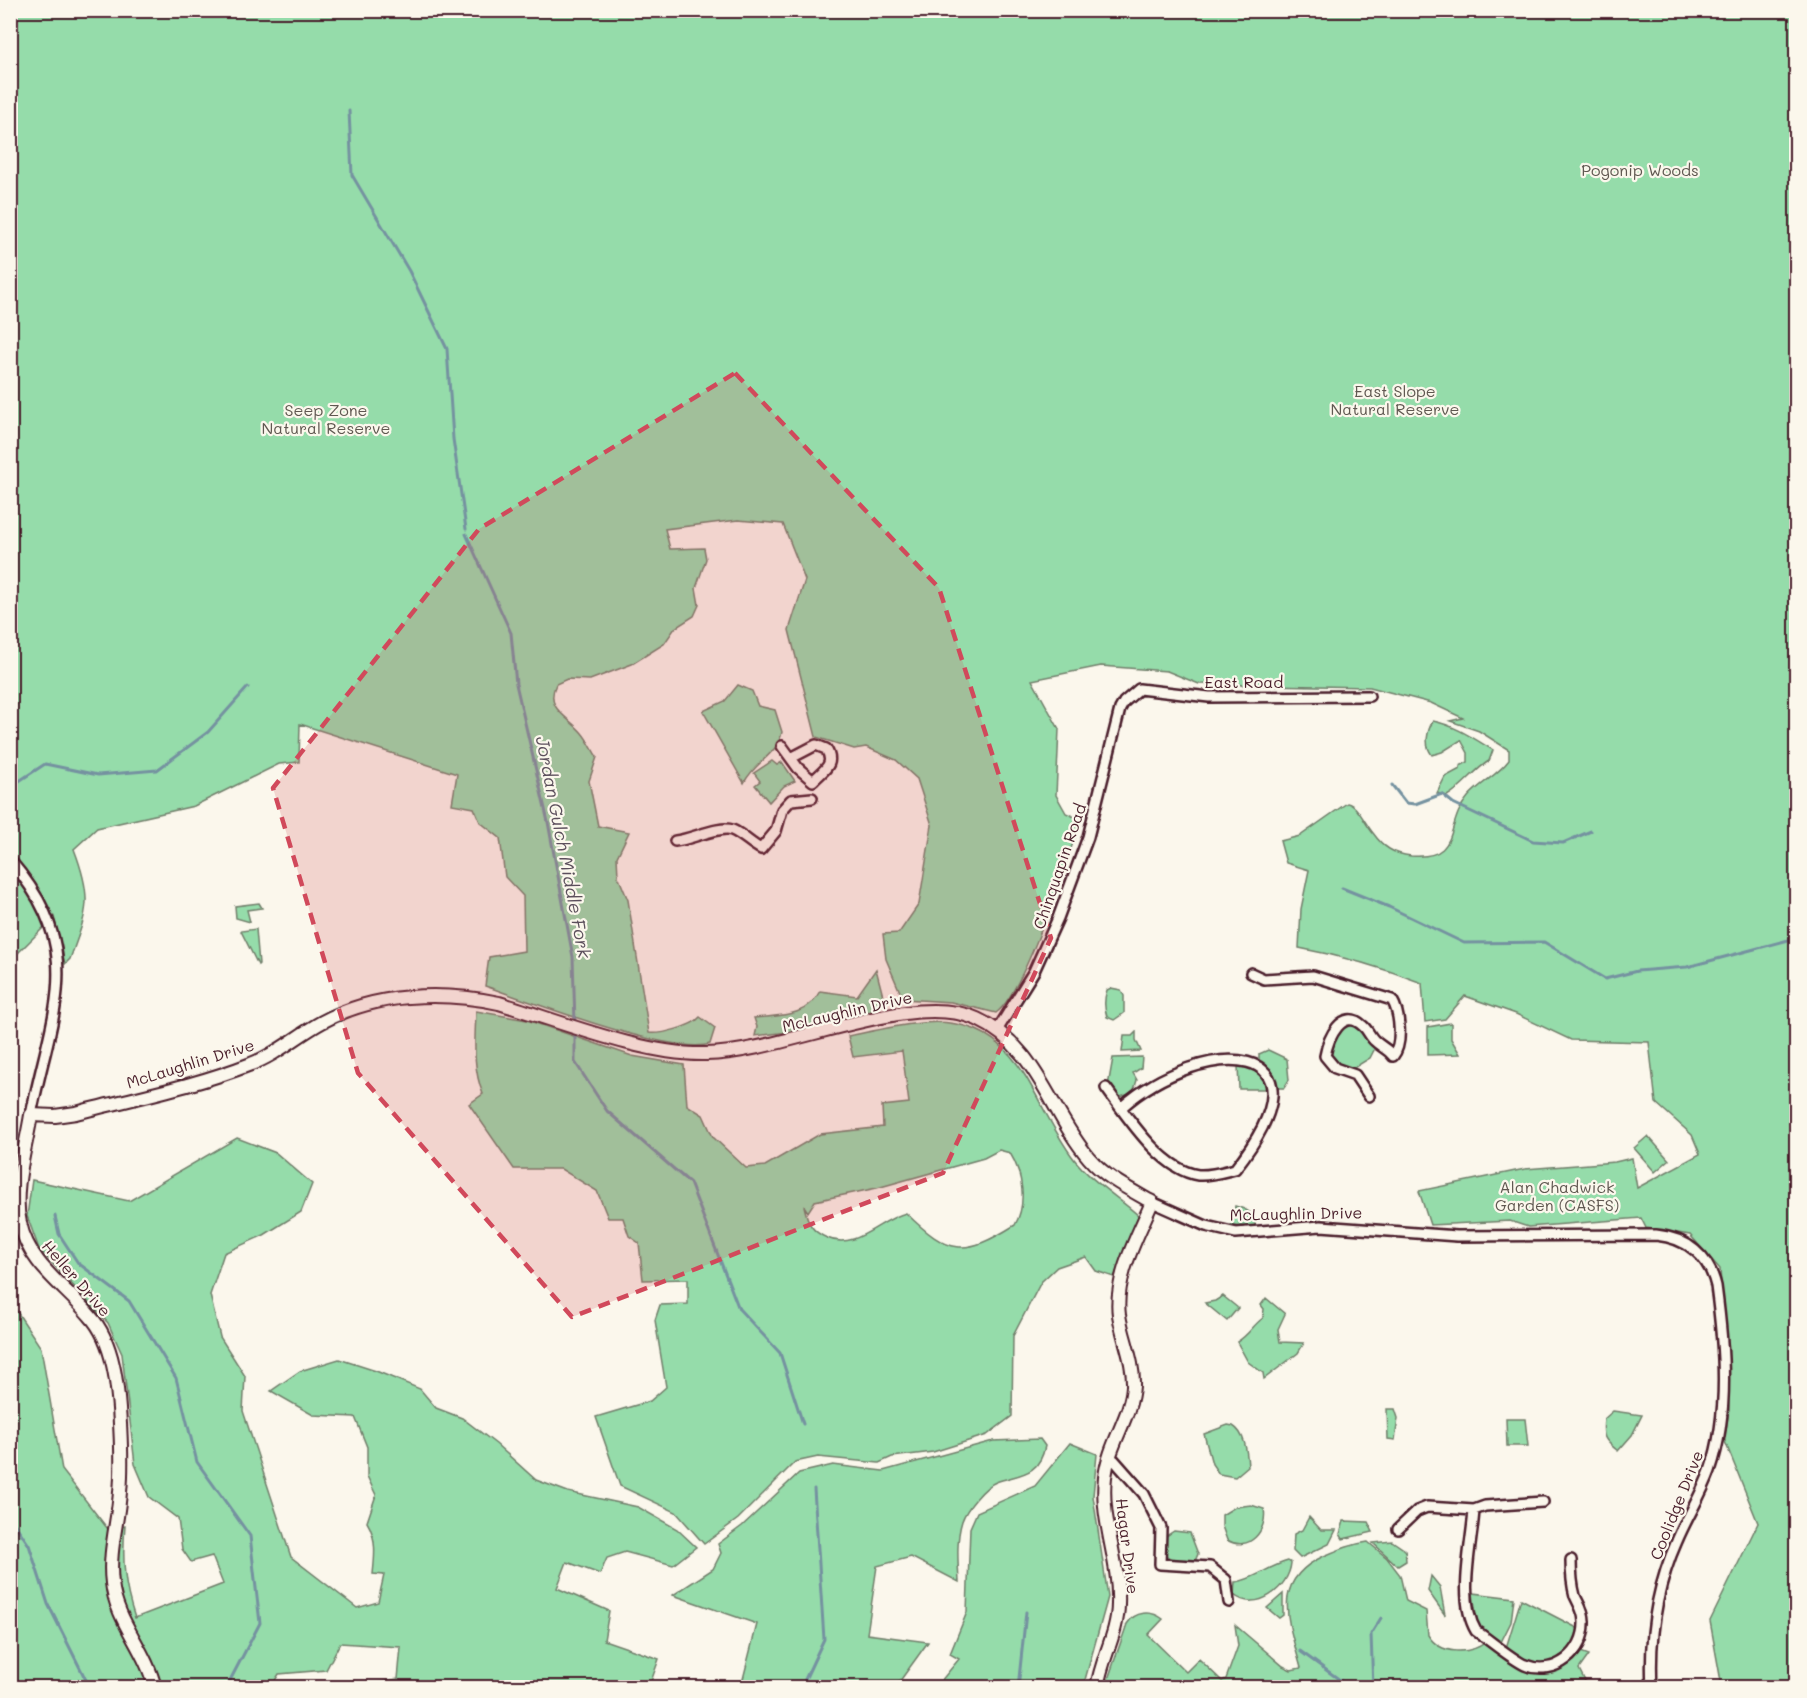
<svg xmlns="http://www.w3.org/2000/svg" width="1807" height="1698" font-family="Mali,sans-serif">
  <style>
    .green { fill: #95dcaa; stroke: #707e6a; stroke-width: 1.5; fill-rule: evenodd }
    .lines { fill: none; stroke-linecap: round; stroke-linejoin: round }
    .stream { stroke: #7492a0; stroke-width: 3 }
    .minor-casing { stroke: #4a1f2b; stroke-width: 14 }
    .major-casing { stroke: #4a1f2b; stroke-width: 16 }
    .minor { stroke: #fbf7ec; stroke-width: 9 }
    .major { stroke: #fbf7ec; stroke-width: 12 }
    .marked { fill: #d1495b; fill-opacity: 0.2; stroke: #d1495b; stroke-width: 4.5; stroke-dasharray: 12 8; stroke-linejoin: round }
    .labels { text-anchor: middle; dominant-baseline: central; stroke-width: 4.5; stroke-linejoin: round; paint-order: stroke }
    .park-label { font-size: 16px; fill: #605851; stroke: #fbf7ec }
    .street-label { font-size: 16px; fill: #4a1f2b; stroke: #fbf7ec }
    .water-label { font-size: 18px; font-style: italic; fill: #5c4f5c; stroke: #fbf7ec }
  </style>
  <rect width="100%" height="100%" fill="#fbf7ec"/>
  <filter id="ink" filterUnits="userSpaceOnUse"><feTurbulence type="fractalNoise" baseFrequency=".0167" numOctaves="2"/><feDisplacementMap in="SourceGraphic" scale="12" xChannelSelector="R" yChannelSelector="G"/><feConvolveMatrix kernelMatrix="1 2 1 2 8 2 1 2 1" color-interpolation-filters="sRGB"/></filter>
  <g filter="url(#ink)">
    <path class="green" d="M 11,11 L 1796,11 L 1796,1687 L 1722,1687 L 1710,1621 L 1758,1523 L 1724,1439 L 1729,1411 L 1720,1269 L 1690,1235 L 1646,1228 L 1641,1218 L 1528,1227 L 1510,1221 L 1430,1225 L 1419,1191 L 1525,1169 L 1615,1162 L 1632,1158 L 1637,1188 L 1700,1154 L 1692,1135 L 1656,1103 L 1649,1042 L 1571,1040 L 1516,1014 L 1465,996 L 1445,1019 L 1425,1022 L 1422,983 C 1381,967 1342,956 1299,948 L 1301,909 L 1309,870 L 1286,863 L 1280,841 L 1300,836 L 1347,803 C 1358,805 1365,824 1373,833 C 1383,847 1393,854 1411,856 C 1462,860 1444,824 1468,797 C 1480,783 1498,775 1509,760 L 1509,750 L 1479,731 L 1450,721 L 1463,718 L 1431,703 L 1370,687 L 1199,684 L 1167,671 L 1101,666 L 1032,680 L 1059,729 L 1056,795 L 1066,813 L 1081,820 C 1067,858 1024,994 996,1013 L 951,1002 L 903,999 L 886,959 L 883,934 L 899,933 L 919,904 L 932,825 L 917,779 L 896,760 L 866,747 L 854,749 L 816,737 L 789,630 L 805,580 L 783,524 L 738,520 L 665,529 L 670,549 L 704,548 L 706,559 L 696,588 L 699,605 L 694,616 L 675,628 L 664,644 L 632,664 L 590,680 L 567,679 L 556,684 C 544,709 568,716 582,733 C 588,740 592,749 597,757 L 589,781 L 598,826 L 629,832 L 617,857 L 618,876 L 628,900 L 649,1033 C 661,1035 693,1026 700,1017 L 715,1028 L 710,1044 C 672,1056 529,1001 485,986 L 489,957 L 524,951 L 523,896 L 505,877 L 500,838 L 480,822 L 474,808 L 452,804 L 457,774 L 300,724 L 299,762 L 279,764 L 194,806 L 97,828 L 74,849 C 93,899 88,910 70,959 L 65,964 L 54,917 L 11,960 Z
      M 738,685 L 752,691 L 758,706 L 775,710 L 782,732 C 777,756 755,761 744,783 L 703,711 L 725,701 Z
      M 1433,721 C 1454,725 1473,738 1493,750 L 1489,761 C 1474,770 1463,787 1447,796 L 1437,793 L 1445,777 L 1460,769 L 1460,766 L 1468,762 L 1468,753 L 1461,740 L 1442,752 L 1432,755 C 1424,745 1427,731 1433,721 Z
      M 772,761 L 777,765 L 782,762 L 795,781 L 784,786 L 769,802 L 755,785 L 760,781 L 754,773 Z
      M 259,903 L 262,908 L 247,910 L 250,922 L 236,918 L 235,906 Z
      M 256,929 L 259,964 L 258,965 L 241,931 Z
      M 876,969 L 883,996 L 881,1006 L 872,1011 L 797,1031 L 755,1036 L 757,1027 L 754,1018 C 781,1015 806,1018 820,991 L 857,996 Z
      M 1111,988 L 1121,990 L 1124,996 L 1124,1013 L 1114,1020 L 1107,1017 C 1104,1008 1104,999 1107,990 Z
      M 476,1011 L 527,1020 L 632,1056 L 684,1065 L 687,1105 L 703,1115 L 713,1137 L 746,1168 L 765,1166 L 820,1134 L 883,1127 L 882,1106 L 909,1103 L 902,1051 L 853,1057 L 848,1036 C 919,1022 981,1001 1026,1077 C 1042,1104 1055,1134 1074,1159 C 1091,1181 1119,1198 1139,1216 L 1114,1277 L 1096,1271 L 1086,1257 L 1057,1267 L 1041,1282 L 1013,1336 L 1012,1416 L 987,1435 L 933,1452 L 892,1457 L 879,1463 L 818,1457 L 795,1462 L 738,1519 L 704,1544 L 676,1512 L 620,1486 L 596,1417 L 650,1401 L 666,1387 L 655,1320 L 660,1305 L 688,1304 L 688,1279 L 643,1280 L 639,1243 L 629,1236 L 623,1218 L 608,1218 L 597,1191 L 561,1169 L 514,1169 L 469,1104 L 483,1094 C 472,1067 475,1040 476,1011 ZM 999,1150 L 1010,1153 C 1023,1174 1027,1204 1015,1225 C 964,1257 949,1255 906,1213 C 880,1219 856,1251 827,1238 C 811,1231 808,1223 804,1206 L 808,1212 L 815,1201 L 877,1188 L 984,1158 Z
      M 1451,1023 L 1451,1039 L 1460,1054 L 1428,1055 L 1428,1027 Z
      M 1341,1024 L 1358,1024 L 1376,1046 L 1370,1058 L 1352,1069 L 1335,1065 L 1329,1053 Z
      M 1136,1032 L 1136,1040 L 1141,1051 L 1122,1052 L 1124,1036 L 1132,1036 Z
      M 1268,1050 L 1287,1059 L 1289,1080 L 1284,1088 L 1275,1088 L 1266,1068 L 1259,1061 L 1259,1054 Z
      M 1142,1057 L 1141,1068 L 1133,1073 L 1137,1080 L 1133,1093 L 1117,1098 L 1108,1086 L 1113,1058 Z
      M 1245,1065 L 1258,1069 L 1268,1084 L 1265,1089 L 1239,1089 L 1238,1066 Z
      M 1648,1136 L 1669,1160 L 1655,1172 L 1634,1148 Z
      M 237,1138 L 276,1153 L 312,1184 L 301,1212 L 264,1235 L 224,1253 L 210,1295 L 220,1337 L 245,1376 L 243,1411 L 291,1557 L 357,1608 L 378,1602 L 384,1575 L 373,1574 C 375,1556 377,1538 367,1522 L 376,1495 L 367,1476 L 367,1447 L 355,1417 L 313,1415 L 271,1391 L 300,1371 L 339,1359 L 376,1371 L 420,1389 L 436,1408 L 462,1418 L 496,1444 L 536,1480 L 568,1492 L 638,1507 L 677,1529 L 696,1547 L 673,1565 L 625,1552 L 607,1558 L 600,1574 L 567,1562 L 557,1588 L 609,1611 L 604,1640 L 659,1659 L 649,1687 L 370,1687 L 370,1684 L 398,1679 L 401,1647 L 340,1643 L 326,1670 L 279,1674 L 271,1687 L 11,1687 L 10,1301 L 41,1348 L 62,1470 L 107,1528 L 125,1526 C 122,1560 124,1586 135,1618 L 223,1584 L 212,1556 L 191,1562 L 182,1549 L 178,1519 L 149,1497 L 135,1464 L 122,1354 L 108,1323 L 39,1249 L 27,1216 L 32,1180 L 129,1201 Z
      M 1235,1206 C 1247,1209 1257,1214 1255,1227 L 1231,1226 Z
      M 1223,1296 L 1238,1308 L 1227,1321 L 1205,1303 L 1215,1301 Z
      M 1266,1298 L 1285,1314 L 1278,1329 L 1280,1342 L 1304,1343 L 1298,1353 L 1264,1379 L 1263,1373 L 1248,1362 L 1237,1342 C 1250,1334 1252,1326 1263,1318 L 1264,1309 L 1261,1305 Z
      M 1387,1409 L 1395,1409 L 1398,1418 L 1395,1440 L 1388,1439 Z
      M 1613,1411 L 1642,1415 L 1632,1435 L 1618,1451 C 1604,1440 1602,1437 1604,1419 Z
      M 1506,1419 L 1525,1419 L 1528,1446 L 1507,1446 Z
      M 1228,1425 L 1233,1426 C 1245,1433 1247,1452 1248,1466 L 1235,1477 L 1219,1474 L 1212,1464 L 1204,1434 Z
      M 1040,1439 L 1045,1446 C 1039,1477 1018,1474 996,1482 C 985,1486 966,1509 962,1521 C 956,1540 958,1562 959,1582 L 911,1557 L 877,1566 L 867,1634 L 928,1642 L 897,1685 L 741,1687 L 757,1624 L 673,1595 L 713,1569 L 721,1553 L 718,1544 L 742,1526 L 799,1473 L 833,1465 L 883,1471 L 993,1441 Z
      M 1070,1443 L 1097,1454 L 1093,1496 L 1108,1597 L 1083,1687 L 936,1687 L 959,1659 L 950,1654 L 967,1612 L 970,1528 L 977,1512 L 1035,1486 Z
      M 1251,1505 L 1264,1509 C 1268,1530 1249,1553 1227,1540 L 1222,1526 L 1222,1515 L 1235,1507 Z
      M 1309,1517 L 1321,1530 L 1336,1530 L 1329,1544 L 1300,1558 L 1293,1551 L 1294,1534 L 1302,1530 Z
      M 1344,1521 L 1368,1522 L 1373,1532 L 1343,1539 L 1340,1534 Z
      M 1174,1531 L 1190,1533 L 1198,1554 L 1195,1561 L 1173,1560 L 1165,1555 L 1165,1537 Z
      M 1392,1541 L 1405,1550 L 1406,1561 L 1398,1566 L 1373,1543 Z
      M 1368,1542 L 1387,1558 L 1400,1575 L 1406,1601 L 1426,1611 L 1428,1635 C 1440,1655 1470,1655 1486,1642 L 1526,1668 L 1569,1661 L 1581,1652 L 1589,1655 L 1579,1669 L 1588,1687 L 1105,1688 L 1127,1624 C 1135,1611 1151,1610 1163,1619 L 1148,1635 L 1186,1672 L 1199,1659 L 1222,1681 L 1226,1679 L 1238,1646 L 1235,1625 L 1283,1666 L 1291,1670 L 1301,1668 C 1289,1623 1269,1581 1324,1556 C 1338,1550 1352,1544 1368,1542 Z
      M 1288,1561 L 1291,1563 C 1289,1588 1256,1613 1234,1595 L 1235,1582 C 1251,1581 1269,1566 1288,1561 Z
      M 1431,1576 L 1440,1587 L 1445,1615 L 1428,1591 Z
      M 1473,1593 L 1514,1598 L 1511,1622 L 1501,1642 L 1478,1628 Z
      M 1283,1594 L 1283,1615 L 1279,1618 L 1267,1608 Z
      M 1521,1599 L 1581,1630 L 1576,1648 L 1555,1663 L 1538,1665 L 1524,1662 L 1506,1648 Z"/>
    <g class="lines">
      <path class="stream" d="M 349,111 L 352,175 L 409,271 L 447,349 L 453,439 L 466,529
        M 466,534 L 511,633 L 516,684 L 548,822 L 573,957 L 575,1024
        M 1392,785 L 1406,803 L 1415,804 L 1442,794 L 1453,803 L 1533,841 L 1563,843 L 1591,831
        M 10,787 L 45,764 L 98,775 L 157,770 L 208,732 L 248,687
        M 1342,888 L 1389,907 L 1464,943 L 1544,942 L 1605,979 L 1637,971 L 1687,967 L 1796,938
        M 575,1030 L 575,1062 L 607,1111 L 690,1183 L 739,1309 L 780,1353 L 803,1424
        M 55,1216 L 59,1234 L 78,1263 L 129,1301 L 176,1378 L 197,1462 L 250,1536 L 260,1623 L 226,1688
        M 10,1517 L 29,1545 L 48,1604 L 90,1688
        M 1300,1651 L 1351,1688
        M 801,1688 L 824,1639 L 814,1489
        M 1018,1688 L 1026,1612
        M 1373,1688 L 1371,1634 L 1381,1618"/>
      <defs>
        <path id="minor" d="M 782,746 L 798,768 L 813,781 C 823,770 836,765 826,749 L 816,745 L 793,757
          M 675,841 C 690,840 720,825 732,830 C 742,834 751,844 761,849 L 776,831 L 782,810 L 791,800 L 812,798
          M 10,860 C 89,952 51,1012 31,1115
          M 1251,973 L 1264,979 L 1313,976 L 1392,1000 C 1400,1013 1403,1044 1393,1056 C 1388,1049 1381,1047 1375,1041 C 1370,1037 1368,1030 1363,1026 C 1342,1006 1328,1039 1325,1056 L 1335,1068 L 1355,1075 L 1369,1096
          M 998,1029 L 1034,971 L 1058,918 L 1088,837 L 1120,709 L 1124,702 L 1139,689 L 1209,697 L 1369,696
          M 1106,1088 C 1127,1116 1161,1170 1198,1175 C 1210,1176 1223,1172 1235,1169 C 1338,1038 1203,1036 1122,1107
          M 1152,1202 L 1206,1226 L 1236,1233 L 1321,1226 L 1457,1236 L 1656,1235 C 1687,1238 1709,1256 1716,1286 C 1724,1346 1730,1413 1710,1471 C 1701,1496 1687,1517 1677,1541 C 1656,1588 1649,1636 1652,1688
          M 1114,1460 L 1144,1494 L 1161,1528 L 1160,1564 L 1210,1567 L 1226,1580 L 1229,1602
          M 1474,1510 C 1472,1545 1457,1599 1476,1631 C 1488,1639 1513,1660 1525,1665 C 1555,1677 1585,1652 1584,1622 C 1584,1611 1579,1605 1575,1596 C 1572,1585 1571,1571 1571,1560
          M 1398,1529 L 1417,1511 L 1427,1507 L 1474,1510 L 1485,1506 L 1543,1502"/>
        <path id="major" d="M 155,1688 C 146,1650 116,1621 112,1583 C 108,1553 118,1522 120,1492 C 123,1461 120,1395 113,1365 C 109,1347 103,1330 90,1316 C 65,1286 29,1265 20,1223 C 12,1190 26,1148 31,1115 L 55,1116 L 76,1113 C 134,1098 195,1086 251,1064 C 276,1055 298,1035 322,1022 C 375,993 441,991 499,1003 C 559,1021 646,1056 706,1054 C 784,1053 910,989 977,1019 C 1038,1047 1049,1111 1089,1158 C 1106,1178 1129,1189 1152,1202 C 1138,1236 1114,1277 1119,1315 C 1123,1339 1134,1362 1133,1386 C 1131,1417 1109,1443 1105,1477 C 1100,1520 1120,1561 1118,1604 C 1118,1633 1101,1659 1097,1688"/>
      </defs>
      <use href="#minor" class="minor-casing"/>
      <use href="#major" class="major-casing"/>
      <use href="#minor" class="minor"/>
      <use href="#major" class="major"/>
    </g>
  </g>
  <path class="marked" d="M 735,373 L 939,588 L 1051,938 L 943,1173 L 572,1317 L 358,1073 L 273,788 L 479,529 Z"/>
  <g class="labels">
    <g class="park-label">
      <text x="1640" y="169">Pogonip Woods</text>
      <text x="1395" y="390">East Slope<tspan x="1395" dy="18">Natural Reserve</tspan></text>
      <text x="326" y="409">Seep Zone<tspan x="326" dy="18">Natural Reserve</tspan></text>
      <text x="1557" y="1186">Alan Chadwick<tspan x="1557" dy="18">Garden (CASFS)</tspan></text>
    </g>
    <g class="street-label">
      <text x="1244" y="681">East Road</text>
      <text transform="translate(1059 866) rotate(-71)">Chinquapin Road</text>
      <text transform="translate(847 1011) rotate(-13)">McLaughlin Drive</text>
      <text transform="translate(190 1063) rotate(-17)">McLaughlin Drive</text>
      <text transform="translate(1296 1213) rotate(-1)">McLaughlin Drive</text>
      <text transform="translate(77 1278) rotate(49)">Heller Drive</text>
      <text transform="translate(1676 1505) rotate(-68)">Coolidge Drive</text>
      <text transform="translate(1128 1546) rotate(83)">Hagar Drive</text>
    </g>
    <g class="water-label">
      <text transform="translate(564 847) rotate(79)">Jordan Gulch Middle Fork</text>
    </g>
  </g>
  <rect width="1807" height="1698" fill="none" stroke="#fbf7ec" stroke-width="36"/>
  <rect x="18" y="18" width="1771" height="1662" fill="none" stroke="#4a1f2b" stroke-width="2" filter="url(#ink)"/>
</svg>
